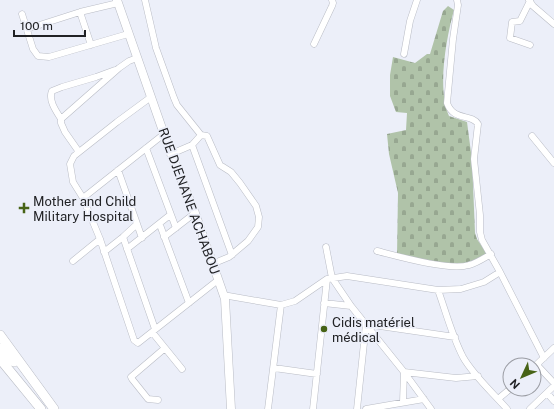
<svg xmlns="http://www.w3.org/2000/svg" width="554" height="409" font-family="'Public Sans',sans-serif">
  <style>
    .cemetery { fill: url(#cemetery-stones) }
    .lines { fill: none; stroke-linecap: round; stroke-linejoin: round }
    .minor-casing { stroke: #b9bcc5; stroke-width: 7 }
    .major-casing { stroke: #b9bcc5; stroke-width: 9 }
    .highway-casing { stroke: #b9bcc5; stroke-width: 10 }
    .minor { stroke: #fff; stroke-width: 6 }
    .major { stroke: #fff; stroke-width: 8 }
    .highway { stroke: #fff; stroke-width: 9 }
    .poi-dot { fill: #476316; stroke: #eceff9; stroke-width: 1.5 }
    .labels { text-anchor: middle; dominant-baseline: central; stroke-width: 3.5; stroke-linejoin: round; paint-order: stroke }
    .poi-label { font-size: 13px; fill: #212225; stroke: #eceff9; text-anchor: start }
    .street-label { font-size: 13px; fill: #212225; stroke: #eceff9 }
  </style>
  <defs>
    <pattern id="cemetery-stones" width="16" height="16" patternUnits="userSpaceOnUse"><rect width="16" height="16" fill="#b0c3a9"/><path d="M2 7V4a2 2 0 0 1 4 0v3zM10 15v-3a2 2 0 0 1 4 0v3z" fill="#97a791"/></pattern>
  </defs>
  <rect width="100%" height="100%" fill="#eceff9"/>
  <path class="cemetery" d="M 448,6 L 454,10 C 446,39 437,89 449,116 L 467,122 L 472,160 L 475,233 L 477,239 L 487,254 L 474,263 L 460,265 L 397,256 L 398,193 L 389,154 L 387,134 L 406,130 L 407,113 L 396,112 L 390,96 L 390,75 L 393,57 L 415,63 L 427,54 L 430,54 L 443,11 Z"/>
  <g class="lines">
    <defs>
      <path id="minor" d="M 145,0 L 156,48 L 174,98 L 177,105 L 201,135 L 207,136 L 220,165 L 231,172 L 240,183 L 256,206 L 259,217 L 258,227 L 248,241 L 229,257 L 212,264
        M 457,0 L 458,5 L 453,39 L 447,103 C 454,122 471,113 478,124 L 474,159 L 480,215 L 480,232 L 482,240 L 500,272 L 544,358
        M 529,0 L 533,6 L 554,24
        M 530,1 L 520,21 L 512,22 L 510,38 L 530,45
        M 80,12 L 91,45
        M 22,14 L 33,49 L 38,56 L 49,57 L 128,34
        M 27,29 L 80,12 L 118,3
        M 314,44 L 332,6 L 333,3 L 332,0
        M 404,54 L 410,21 L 417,0
        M 137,58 L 129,61 L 119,68 L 61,119 L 61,123 L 65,132 L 79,152 L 117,122 L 151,97
        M 61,119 C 56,111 48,100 52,91 L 62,87 L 96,77 L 115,70
        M 532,136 L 554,163
        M 192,145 L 232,255
        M 146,148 L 176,228
        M 79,152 L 74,156 L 70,164 L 73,182 L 83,198 L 100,239 L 134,340 L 138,343 L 218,280
        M 171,154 L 192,145 L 201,135
        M 118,170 L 142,238
        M 83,198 L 164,134
        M 160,225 L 189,303
        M 123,237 L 155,329
        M 164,237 L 195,213
        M 326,247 L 332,278 L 351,306 L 404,372 L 431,409
        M 127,249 L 170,215
        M 377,251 C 397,256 449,271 469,265 C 477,263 484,258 491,254
        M 104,252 L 123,237 L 137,224
        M 73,261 L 100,239
        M 438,290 C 446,312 452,336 463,357 C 473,375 493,393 507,409
        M 223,295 L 281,305 L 295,301 L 327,279 L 347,276 L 438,290 L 461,289 L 484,282 L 500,272
        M 324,303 L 351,306
        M 152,332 L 182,369
        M 537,365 L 554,383
        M 534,367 L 554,348
        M 274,368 L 317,374
        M 547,393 L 554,401
        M 498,399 L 510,389
        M 158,400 L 148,399 L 132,379 L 131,377 L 165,348
        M 403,402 L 404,372 L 456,378 L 478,376
        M 268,409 L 281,305
        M 313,409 L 327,279
        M 357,409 L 366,324 L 455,337
        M 366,409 L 424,399
        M 530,409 L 554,386"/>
      <path id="major" d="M 117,0 L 171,154 L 195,213 L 225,299 L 231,409"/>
      <path id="highway" d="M 0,335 L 54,409
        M 0,348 L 14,362
        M 0,359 L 41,409"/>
    </defs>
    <use href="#minor" class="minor-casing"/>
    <use href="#major" class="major-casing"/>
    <use href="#highway" class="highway-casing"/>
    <use href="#minor" class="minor"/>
    <use href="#major" class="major"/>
    <use href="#highway" class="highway"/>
  </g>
  <g class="poi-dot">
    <path d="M22 202h4v4h4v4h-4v4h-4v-4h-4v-4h4z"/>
    <circle cx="324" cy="329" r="4"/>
  </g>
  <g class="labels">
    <g class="poi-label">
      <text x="33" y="201">Mother and Child<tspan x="33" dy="15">Military Hospital</tspan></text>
      <text x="332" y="322">Cidis matériel<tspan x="332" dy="15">médical</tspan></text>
    </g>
    <g class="street-label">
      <text transform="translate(189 201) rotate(70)">RUE DJENANE ACHABOU</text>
    </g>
  </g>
  <g transform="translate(522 377) rotate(226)"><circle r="19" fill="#eceff9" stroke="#9b9da4"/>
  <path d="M0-3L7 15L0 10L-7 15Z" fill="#476316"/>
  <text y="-6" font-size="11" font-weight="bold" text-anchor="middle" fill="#212225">N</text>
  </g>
  <path d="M14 30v6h71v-6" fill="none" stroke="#212225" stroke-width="2"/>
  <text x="20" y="30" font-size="12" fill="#212225" stroke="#eceff9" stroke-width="3" paint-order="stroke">100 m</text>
</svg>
